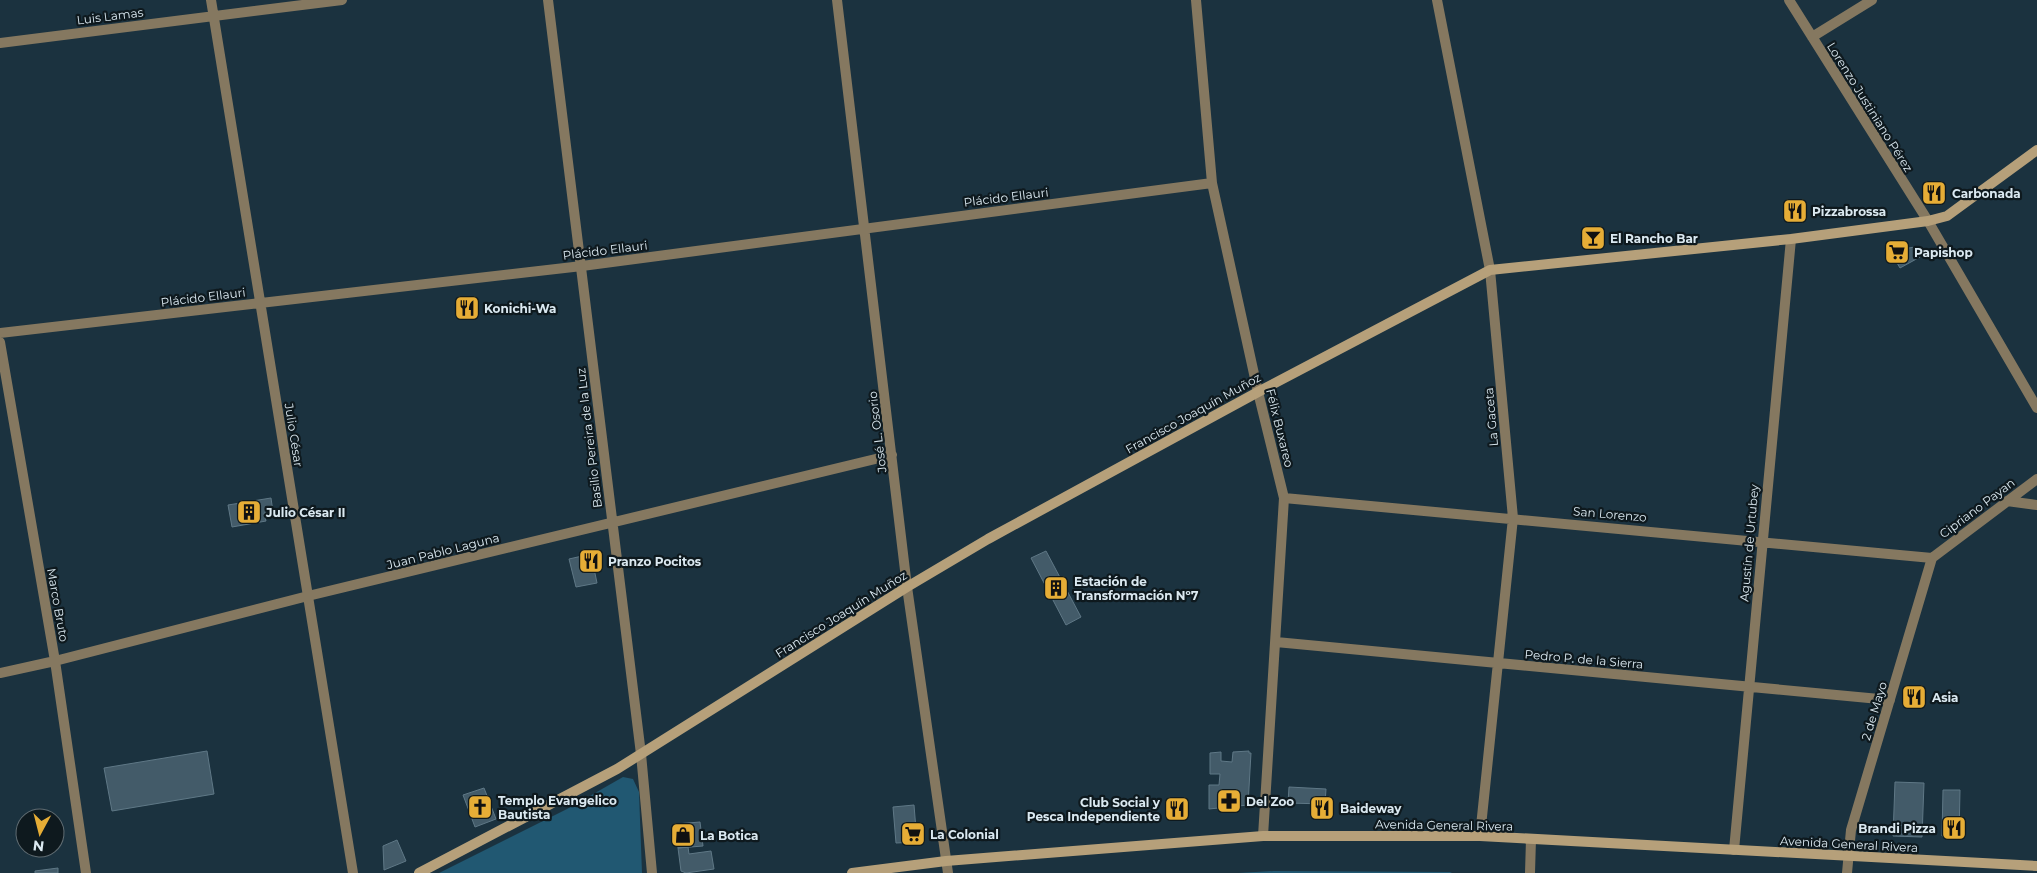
<svg xmlns="http://www.w3.org/2000/svg" width="2037" height="873" font-family="Montserrat,sans-serif">
  <style>
    .green { fill: #215872 }
    .building { fill: #435b69; stroke: #5f7886 }
    .lines { fill: none; stroke-linecap: round; stroke-linejoin: round }
    .street { stroke: #857860; stroke-width: 10 }
    .secondary { stroke: #b6a07a; stroke-width: 10 }
    .labels { text-anchor: middle; dominant-baseline: central; stroke-width: 4.5; stroke-linejoin: round; paint-order: stroke }
    .street-label { font-size: 12px; fill: #dbe9f1; stroke: #0e191e }
    .poi-label { font-size: 12px; font-weight: bold; fill: #dbe9f1; stroke: #0e191e; text-anchor: start }
  </style>
  <rect width="100%" height="100%" fill="#1b323f"/>
  <path class="green" d="M 623,777 L 633,779 L 639,792 L 642,873 L 439,873 L 567,809 Z
    M 1274,871 L 1450,872 L 1452,873 L 1238,873 Z"/>
  <path class="building" d="M 1915,247 L 1920,257 L 1900,268 L 1890,251 Z
    M 271,498 L 273,512 L 264,513 L 266,521 L 232,527 L 228,505 Z
    M 1046,551 L 1081,617 L 1066,625 L 1031,558 Z
    M 591,554 L 597,583 L 576,587 L 569,559 Z
    M 207,751 L 214,794 L 112,811 L 104,768 Z
    M 1249,751 L 1249,753 L 1251,753 L 1248,805 L 1209,809 L 1209,785 L 1219,785 L 1220,774 L 1210,774 L 1210,753 L 1221,752 L 1221,761 L 1232,762 L 1233,752 Z
    M 1895,782 L 1924,783 L 1922,837 L 1893,836 Z
    M 1289,787 L 1326,789 L 1325,804 L 1288,803 Z
    M 484,788 L 496,819 L 475,827 L 463,795 Z
    M 1943,790 L 1960,790 L 1959,836 L 1942,836 Z
    M 914,805 L 917,842 L 896,843 L 893,807 Z
    M 700,822 L 703,846 L 678,848 L 676,824 Z
    M 397,840 L 406,861 L 384,870 L 383,846 Z
    M 688,847 L 689,854 L 711,851 L 714,869 L 686,873 L 681,871 L 678,848 Z
    M 58,868 L 58,873 L 35,873 L 35,871 Z"/>
  <g class="lines">
    <path class="street" d="M 211,0 L 353,873
      M 548,0 L 641,754 L 652,873
      M 837,0 L 907,587 L 948,873
      M 1196,0 L 1212,183 L 1258,392 L 1284,498 L 1263,836
      M 1437,0 L 1490,270 L 1513,518 L 1480,836
      M 1789,0 L 1928,221 L 2037,408
      M 1812,37 L 1872,0
      M 0,43 L 342,0
      M 0,333 L 582,266 L 1212,183
      M 0,342 L 55,661 L 86,873
      M 1284,498 L 1932,558
      M 2007,501 L 2037,505
      M 1932,558 L 2037,479
      M 1276,642 L 1890,700
      M 0,673 L 55,661 L 308,596 L 892,455
      M 1734,850 L 1791,239
      M 1530,873 L 1531,839
      M 1847,873 L 1851,830 L 1932,558"/>
    <path class="secondary" d="M 419,873 L 617,769 L 907,587 L 988,539 L 1258,392 L 1490,270 L 1791,239 L 1928,221 L 1947,216 L 2037,150
      M 852,873 L 946,861 L 1263,836 L 1480,836 L 2037,866"/>
  </g>
  <defs>
    <symbol id="restaurant-square" viewBox="-11 -11 22 22"><rect x="-9" y="-9" width="18" height="18" rx="4" fill="#e6ad36" stroke="#0e191e"/><path d="M-5-6h1v4h1v-4h1v4h1v-4h1v5L-1.5 .5V6h-2V.5L-5-1ZM5-6V6H3V1.5H1.5Q1.5-4 5-6Z" fill="#111"/></symbol>
    <symbol id="bar-square" viewBox="-11 -11 22 22"><rect x="-9" y="-9" width="18" height="18" rx="4" fill="#e6ad36" stroke="#0e191e"/><path d="M-6-5H6L.8 .8V4.5H3.5V6h-7V4.5H-.8V.8Z" fill="#111"/></symbol>
    <symbol id="supermarket-square" viewBox="-11 -11 22 22"><rect x="-9" y="-9" width="18" height="18" rx="4" fill="#e6ad36" stroke="#0e191e"/><path d="M-6-5.5h2.5l.6 2H6L4.5 2H-2.5L-4.4-4H-6ZM-1.5 3.2a1.3 1.3 0 1 0 .1 0ZM3 3.2a1.3 1.3 0 1 0 .1 0Z" fill="#111"/></symbol>
    <symbol id="building-square" viewBox="-11 -11 22 22"><rect x="-9" y="-9" width="18" height="18" rx="4" fill="#e6ad36" stroke="#0e191e"/><path d="M-4-6H4V6H1V3H-1V6H-4ZM-2.5-4.3h1.7v1.8h-1.7ZM.8-4.3h1.7v1.8H.8ZM-2.5-1h1.7V.8h-1.7ZM.8-1h1.7V.8H.8Z" fill="#111"/></symbol>
    <symbol id="pharmacy-square" viewBox="-11 -11 22 22"><rect x="-9" y="-9" width="18" height="18" rx="4" fill="#e6ad36" stroke="#0e191e"/><path d="M-2-6h4v4h4v4h-4v4h-4v-4h-4v-4h4Z" fill="#111"/></symbol>
    <symbol id="church-square" viewBox="-11 -11 22 22"><rect x="-9" y="-9" width="18" height="18" rx="4" fill="#e6ad36" stroke="#0e191e"/><path d="M-1.2-6h2.4v3.5h3.3v2.4h-3.3V6h-2.4V-.1h-3.3v-2.4h3.3Z" fill="#111"/></symbol>
    <symbol id="shop-square" viewBox="-11 -11 22 22"><rect x="-9" y="-9" width="18" height="18" rx="4" fill="#e6ad36" stroke="#0e191e"/><path d="M-5-2.5h2.3a2.7 3.5 0 0 1 5.4 0H5L5.5 6h-11ZM-1.5-2.5h3a1.5 2.3 0 0 0-3 0Z" fill="#111"/></symbol>
  </defs>
  <g fill-rule="evenodd">
    <use href="#restaurant-square" x="1920" y="179" width="28" height="28"/>
    <use href="#restaurant-square" x="1781" y="197" width="28" height="28"/>
    <use href="#bar-square" x="1579" y="224" width="28" height="28"/>
    <use href="#supermarket-square" x="1883" y="238" width="28" height="28"/>
    <use href="#restaurant-square" x="453" y="294" width="28" height="28"/>
    <use href="#building-square" x="235" y="498" width="28" height="28"/>
    <use href="#restaurant-square" x="577" y="547" width="28" height="28"/>
    <use href="#building-square" x="1042" y="574" width="28" height="28"/>
    <use href="#restaurant-square" x="1900" y="683" width="28" height="28"/>
    <use href="#pharmacy-square" x="1215" y="787" width="28" height="28"/>
    <use href="#church-square" x="466" y="793" width="28" height="28"/>
    <use href="#restaurant-square" x="1308" y="794" width="28" height="28"/>
    <use href="#restaurant-square" x="1163" y="795" width="28" height="28"/>
    <use href="#restaurant-square" x="1940" y="814" width="28" height="28"/>
    <use href="#supermarket-square" x="899" y="820" width="28" height="28"/>
    <use href="#shop-square" x="669" y="821" width="28" height="28"/>
  </g>
  <g class="labels">
    <g class="street-label">
      <text transform="translate(110 16) rotate(-7)">Luis Lamas</text>
      <text transform="translate(1870 107) rotate(58)">Lorenzo Justiniano Pérez</text>
      <text transform="translate(1006 197) rotate(-7)">Plácido Ellauri</text>
      <text transform="translate(605 250) rotate(-7)">Plácido Ellauri</text>
      <text transform="translate(203 297) rotate(-7)">Plácido Ellauri</text>
      <text transform="translate(1193 413) rotate(-29)">Francisco Joaquín Muñoz</text>
      <text transform="translate(1491 417) rotate(-95)">La Gaceta</text>
      <text transform="translate(1280 428) rotate(76)">Félix Buxareo</text>
      <text transform="translate(877 432) rotate(-97)">José L. Osorio</text>
      <text transform="translate(294 435) rotate(81)">Julio César</text>
      <text transform="translate(589 438) rotate(-97)">Basilio Pereira de la Luz</text>
      <text transform="translate(1977 508) rotate(-37)">Cipriano Payan</text>
      <text transform="translate(1610 514) rotate(5)">San Lorenzo</text>
      <text transform="translate(1749 543) rotate(-85)">Agustín de Urtubey</text>
      <text transform="translate(443 551) rotate(-14)">Juan Pablo Laguna</text>
      <text transform="translate(58 605) rotate(80)">Marco Bruto</text>
      <text transform="translate(841 614) rotate(-32)">Francisco Joaquín Muñoz</text>
      <text transform="translate(1584 659) rotate(5)">Pedro P. de la Sierra</text>
      <text transform="translate(1874 711) rotate(-73)">2 de Mayo</text>
      <text transform="translate(1444 825) rotate(1)">Avenida General Rivera</text>
      <text transform="translate(1849 844) rotate(3)">Avenida General Rivera</text>
    </g>
    <g class="poi-label">
      <text x="1952" y="193">Carbonada</text>
      <text x="1812" y="211">Pizzabrossa</text>
      <text x="1610" y="238">El Rancho Bar</text>
      <text x="1914" y="252">Papishop</text>
      <text x="484" y="308">Konichi-Wa</text>
      <text x="266" y="512">Julio César II</text>
      <text x="608" y="561">Pranzo Pocitos</text>
      <text x="1074" y="581">Estación de<tspan x="1074" dy="14">Transformación Nº7</tspan></text>
      <text x="1932" y="697">Asia</text>
      <text x="498" y="800">Templo Evangelico<tspan x="498" dy="14">Bautista</tspan></text>
      <text x="1246" y="801">Del Zoo</text>
      <text x="1160" y="802" text-anchor="end">Club Social y<tspan x="1160" dy="14">Pesca Independiente</tspan></text>
      <text x="1340" y="808">Baideway</text>
      <text x="1936" y="828" text-anchor="end">Brandi Pizza</text>
      <text x="930" y="834">La Colonial</text>
      <text x="700" y="835">La Botica</text>
    </g>
  </g>
  <g transform="translate(40 833) rotate(187)"><circle r="24" fill="#0e191e" stroke="#606c72"/>
  <path d="M0-4L9 19L0 12L-9 19Z" fill="#e6ad36"/>
  <text y="-8" font-size="14" font-weight="bold" text-anchor="middle" fill="#dbe9f1">N</text>
  </g>
</svg>
